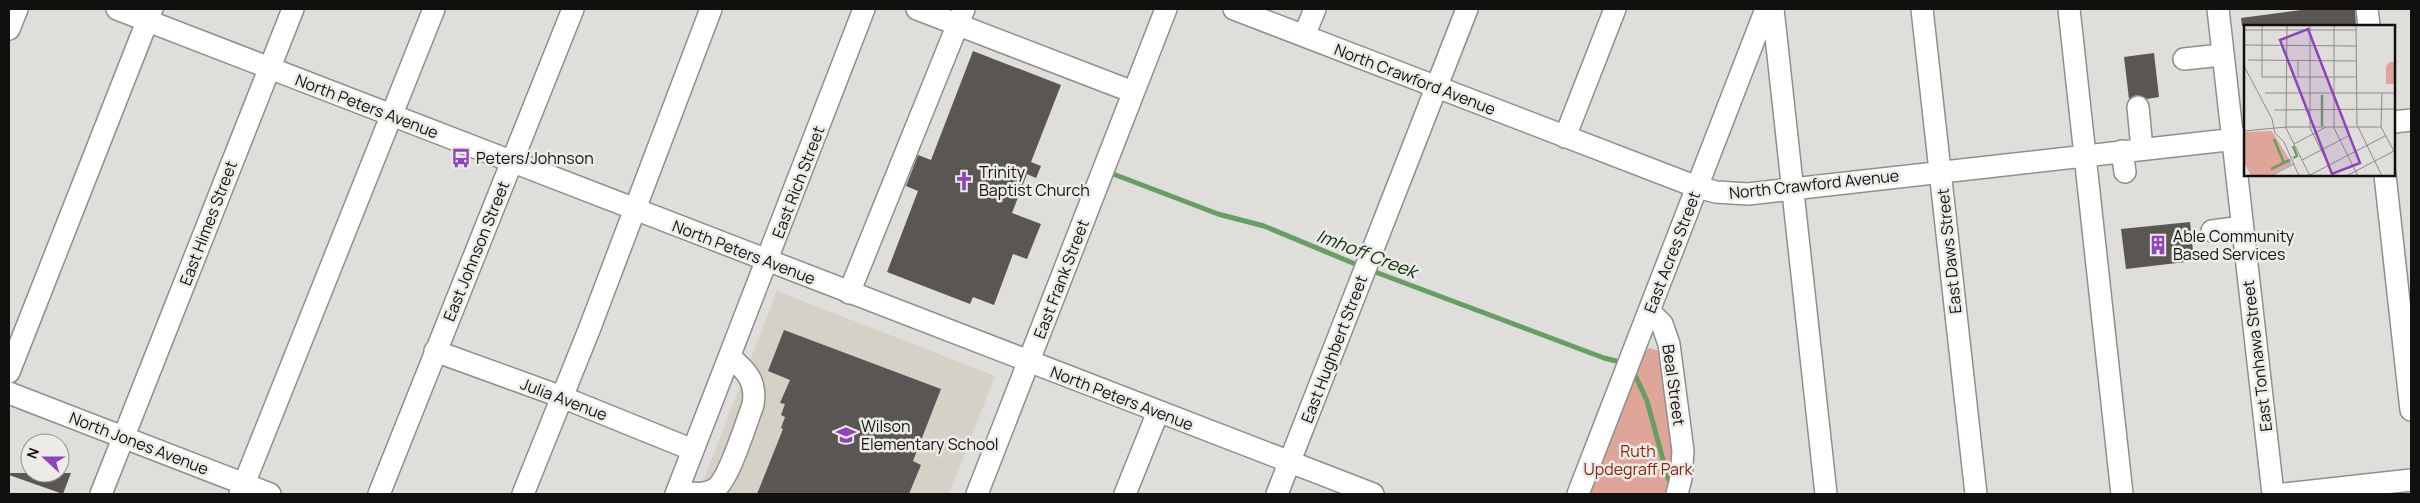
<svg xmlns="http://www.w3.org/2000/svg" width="2420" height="503" font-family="Manrope,sans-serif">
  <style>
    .built { fill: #d6d1c6 }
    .green { fill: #dfa598 }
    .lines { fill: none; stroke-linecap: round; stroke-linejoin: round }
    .stream { stroke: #679f62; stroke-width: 5 }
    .building { fill: #595653 }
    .minor-casing { stroke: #908e8b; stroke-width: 24 }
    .minor { stroke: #fff; stroke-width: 21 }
    .labels { text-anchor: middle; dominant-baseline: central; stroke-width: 5; stroke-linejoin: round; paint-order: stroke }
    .street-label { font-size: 16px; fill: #11100f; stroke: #edebe7 }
    .poi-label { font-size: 16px; fill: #11100f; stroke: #edebe7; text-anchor: start }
    .park-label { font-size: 16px; fill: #882512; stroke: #edebe7 }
    .water-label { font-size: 18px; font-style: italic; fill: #0b340a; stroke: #edebe7 }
    .inset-river { fill: none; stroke: #679f62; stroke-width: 2.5 }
    .inset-road { fill: none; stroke: #8d8c89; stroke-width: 1 }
    .view { fill: #8d45b8; fill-opacity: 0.15; stroke: #8d45b8; stroke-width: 2.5 }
    .inset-edge { fill: none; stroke: #11100f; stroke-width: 2.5 }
  </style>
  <rect width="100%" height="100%" fill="#e0deda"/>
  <path class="built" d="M 777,291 L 995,376 L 949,494 L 698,494 Z"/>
  <path class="green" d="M 1649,348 L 1659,351 L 1662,357 L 1674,476 L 1667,494 L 1590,494 L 1638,364 L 1643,354 Z"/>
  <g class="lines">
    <path class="stream" d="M 1108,172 L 1218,214 L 1264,226 L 1360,266
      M 1370,270 L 1604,358 L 1616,361
      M 1636,377 L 1647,401 L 1668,478 L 1673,487"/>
  </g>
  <path class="building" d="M 2309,9 L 2355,9 L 2356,26 L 2242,26 L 2241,18 Z
    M 973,51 L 1061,85 L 1031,162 L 1041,166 L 1036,178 L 1027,174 L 1012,213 L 1041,224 L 1027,259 L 1013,254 L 994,305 L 973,297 L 970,304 L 887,272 L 918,191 L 906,186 L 918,155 L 931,160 Z
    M 2154,53 L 2159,97 L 2147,99 L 2137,95 L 2129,99 L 2124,57 Z
    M 2190,222 L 2194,261 L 2126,269 L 2121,229 Z
    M 784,330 L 941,389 L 913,461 L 921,465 L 909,494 L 757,494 L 783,429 L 781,428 L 785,417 L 781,415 L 785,404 L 780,403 L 790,380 L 768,371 Z
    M 9,473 L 71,473 L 63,494 L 9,475 Z"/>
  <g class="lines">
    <defs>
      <path id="minor" d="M 117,9 L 1373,494
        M 917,9 L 1133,92
        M 1234,9 L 1697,187 L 1716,192 L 1748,194 L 2245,138
        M 1773,9 L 1826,494
        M 1922,9 L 1976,494
        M 2069,9 L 2122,494
        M 2218,9 L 2273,494
        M 2367,9 L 2369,26
        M 9,29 L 17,9
        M 1304,36 L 1315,9
        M 2184,59 L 2222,55
        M 2138,107 L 2142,149
        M 2394,122 L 2411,120
        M 1565,137 L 1615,9
        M 2122,151 L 2125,172
        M 2385,175 L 2411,410
        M 2212,231 L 2242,227
        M 849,293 L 964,9
        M 1649,311 L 1662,324 L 1669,344 L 1683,451 L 1681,478 L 1677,494
        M 435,351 L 562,397 L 693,450
        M 9,372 L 152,9
        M 9,393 L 270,494
        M 677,491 C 689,493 703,496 715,489 C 729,480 746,423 753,405 C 757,382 747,371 730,357
        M 101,494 L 293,9
        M 240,494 L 434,9
        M 379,494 L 573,9
        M 523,494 L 589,330 L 711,9
        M 676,494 L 864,9
        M 977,494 L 1166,9
        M 1125,494 L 1158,412
        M 1277,494 L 1467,9
        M 1578,494 L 1766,9
        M 2284,494 L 2411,480"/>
    </defs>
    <use href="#minor" class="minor-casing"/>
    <use href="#minor" class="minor"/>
  </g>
  <defs>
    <symbol id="bus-bare" viewBox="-9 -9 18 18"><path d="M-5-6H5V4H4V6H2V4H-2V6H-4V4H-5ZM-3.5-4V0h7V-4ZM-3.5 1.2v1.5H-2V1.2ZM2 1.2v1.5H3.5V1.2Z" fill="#8d45b8" stroke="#edebe7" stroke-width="2.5" paint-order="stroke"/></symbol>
    <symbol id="church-bare" viewBox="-9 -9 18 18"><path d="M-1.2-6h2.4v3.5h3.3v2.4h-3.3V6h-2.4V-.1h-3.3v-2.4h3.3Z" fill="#8d45b8" stroke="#edebe7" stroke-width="2.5" paint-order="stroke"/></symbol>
    <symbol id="building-bare" viewBox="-9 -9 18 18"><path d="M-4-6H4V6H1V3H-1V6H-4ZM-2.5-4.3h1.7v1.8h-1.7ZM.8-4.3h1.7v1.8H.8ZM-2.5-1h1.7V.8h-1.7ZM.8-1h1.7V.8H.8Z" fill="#8d45b8" stroke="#edebe7" stroke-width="2.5" paint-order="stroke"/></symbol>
    <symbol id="school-bare" viewBox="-9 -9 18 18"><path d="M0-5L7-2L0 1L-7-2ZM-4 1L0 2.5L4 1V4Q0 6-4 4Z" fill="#8d45b8" stroke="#edebe7" stroke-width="2.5" paint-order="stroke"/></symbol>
  </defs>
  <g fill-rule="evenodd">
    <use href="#bus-bare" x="447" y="144" width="28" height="28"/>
    <use href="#church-bare" x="950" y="167" width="28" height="28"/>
    <use href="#building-bare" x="2144" y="231" width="28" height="28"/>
    <use href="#school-bare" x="832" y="421" width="28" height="28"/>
  </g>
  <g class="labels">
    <g class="street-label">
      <text transform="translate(1415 79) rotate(21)">North Crawford Avenue</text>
      <text transform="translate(367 106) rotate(21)">North Peters Avenue</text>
      <text transform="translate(798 182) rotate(-69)">East Rich Street</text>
      <text transform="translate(1814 184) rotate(-6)">North Crawford Avenue</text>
      <text transform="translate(208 223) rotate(-69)">East Himes Street</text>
      <text transform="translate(476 251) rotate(-68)">East Johnson Street</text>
      <text transform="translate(1949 251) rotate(-96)">East Daws Street</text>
      <text transform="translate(744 252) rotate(21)">North Peters Avenue</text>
      <text transform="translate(1672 252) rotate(-69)">East Acres Street</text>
      <text transform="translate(1061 279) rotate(-69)">East Frank Street</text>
      <text transform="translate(1334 349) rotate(-69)">East Hughbert Street</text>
      <text transform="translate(2257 356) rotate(-97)">East Tonhawa Street</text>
      <text transform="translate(1674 385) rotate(82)">Beal Street</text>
      <text transform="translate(1122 398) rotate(21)">North Peters Avenue</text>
      <text transform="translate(564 399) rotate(21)">Julia Avenue</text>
      <text transform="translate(139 443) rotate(21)">North Jones Avenue</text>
    </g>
    <g class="poi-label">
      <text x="476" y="158">Peters/Johnson</text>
      <text x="979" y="172">Trinity<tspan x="979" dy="18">Baptist Church</tspan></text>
      <text x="2173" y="236">Able Community<tspan x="2173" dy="18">Based Services</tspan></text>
      <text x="861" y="426">Wilson<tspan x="861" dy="18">Elementary School</tspan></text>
    </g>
    <g class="park-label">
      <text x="1638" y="451">Ruth<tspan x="1638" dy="18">Updegraff Park</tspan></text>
    </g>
    <g class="water-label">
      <text transform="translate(1367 253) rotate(21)">Imhoff Creek</text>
    </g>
  </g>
  <g transform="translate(2244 25)">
    <rect width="151" height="151" fill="#e0deda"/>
    <path d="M 146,37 L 151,37 L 151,59 L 142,59 L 142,41 ZM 28,106 L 48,139 L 24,151 L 7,151 L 0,137 L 0,107 Z" fill="#dfa598"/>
    <path class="inset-river" d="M 78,70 L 78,101M 30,114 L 40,138M 49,133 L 53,131 L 49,121M 27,144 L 46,135"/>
    <path class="inset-road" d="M 18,0 L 18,52 L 112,52M 43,0 L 42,103 L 66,151M 66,0 L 66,103 L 90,151M 90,0 L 90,103 L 114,151M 112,0 L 113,100 L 138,151M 0,5 L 112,5M 0,20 L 112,21M 4,35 L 112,36M 54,36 L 54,52M 0,41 L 28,94 L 31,108 L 40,117 L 55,151M 21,68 L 152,68M 138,68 L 137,102 L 152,130M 30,85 L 152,84M 0,106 L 42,102 L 137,102M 50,119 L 82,102M 58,135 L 106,110M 131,136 L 150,126M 66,150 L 141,111M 26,151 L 50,139M 102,151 L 131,136"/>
    <path class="view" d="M 64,4 L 116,138 L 88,149 L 36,15 Z"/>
    <rect width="151" height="151" class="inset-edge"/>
  </g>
  <rect width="2420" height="503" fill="none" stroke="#11100f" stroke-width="20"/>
  <g transform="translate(45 458) rotate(291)"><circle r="24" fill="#edebe7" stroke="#959391"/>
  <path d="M0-4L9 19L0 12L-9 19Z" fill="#8d45b8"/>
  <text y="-8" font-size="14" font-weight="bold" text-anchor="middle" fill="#11100f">N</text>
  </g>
</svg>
